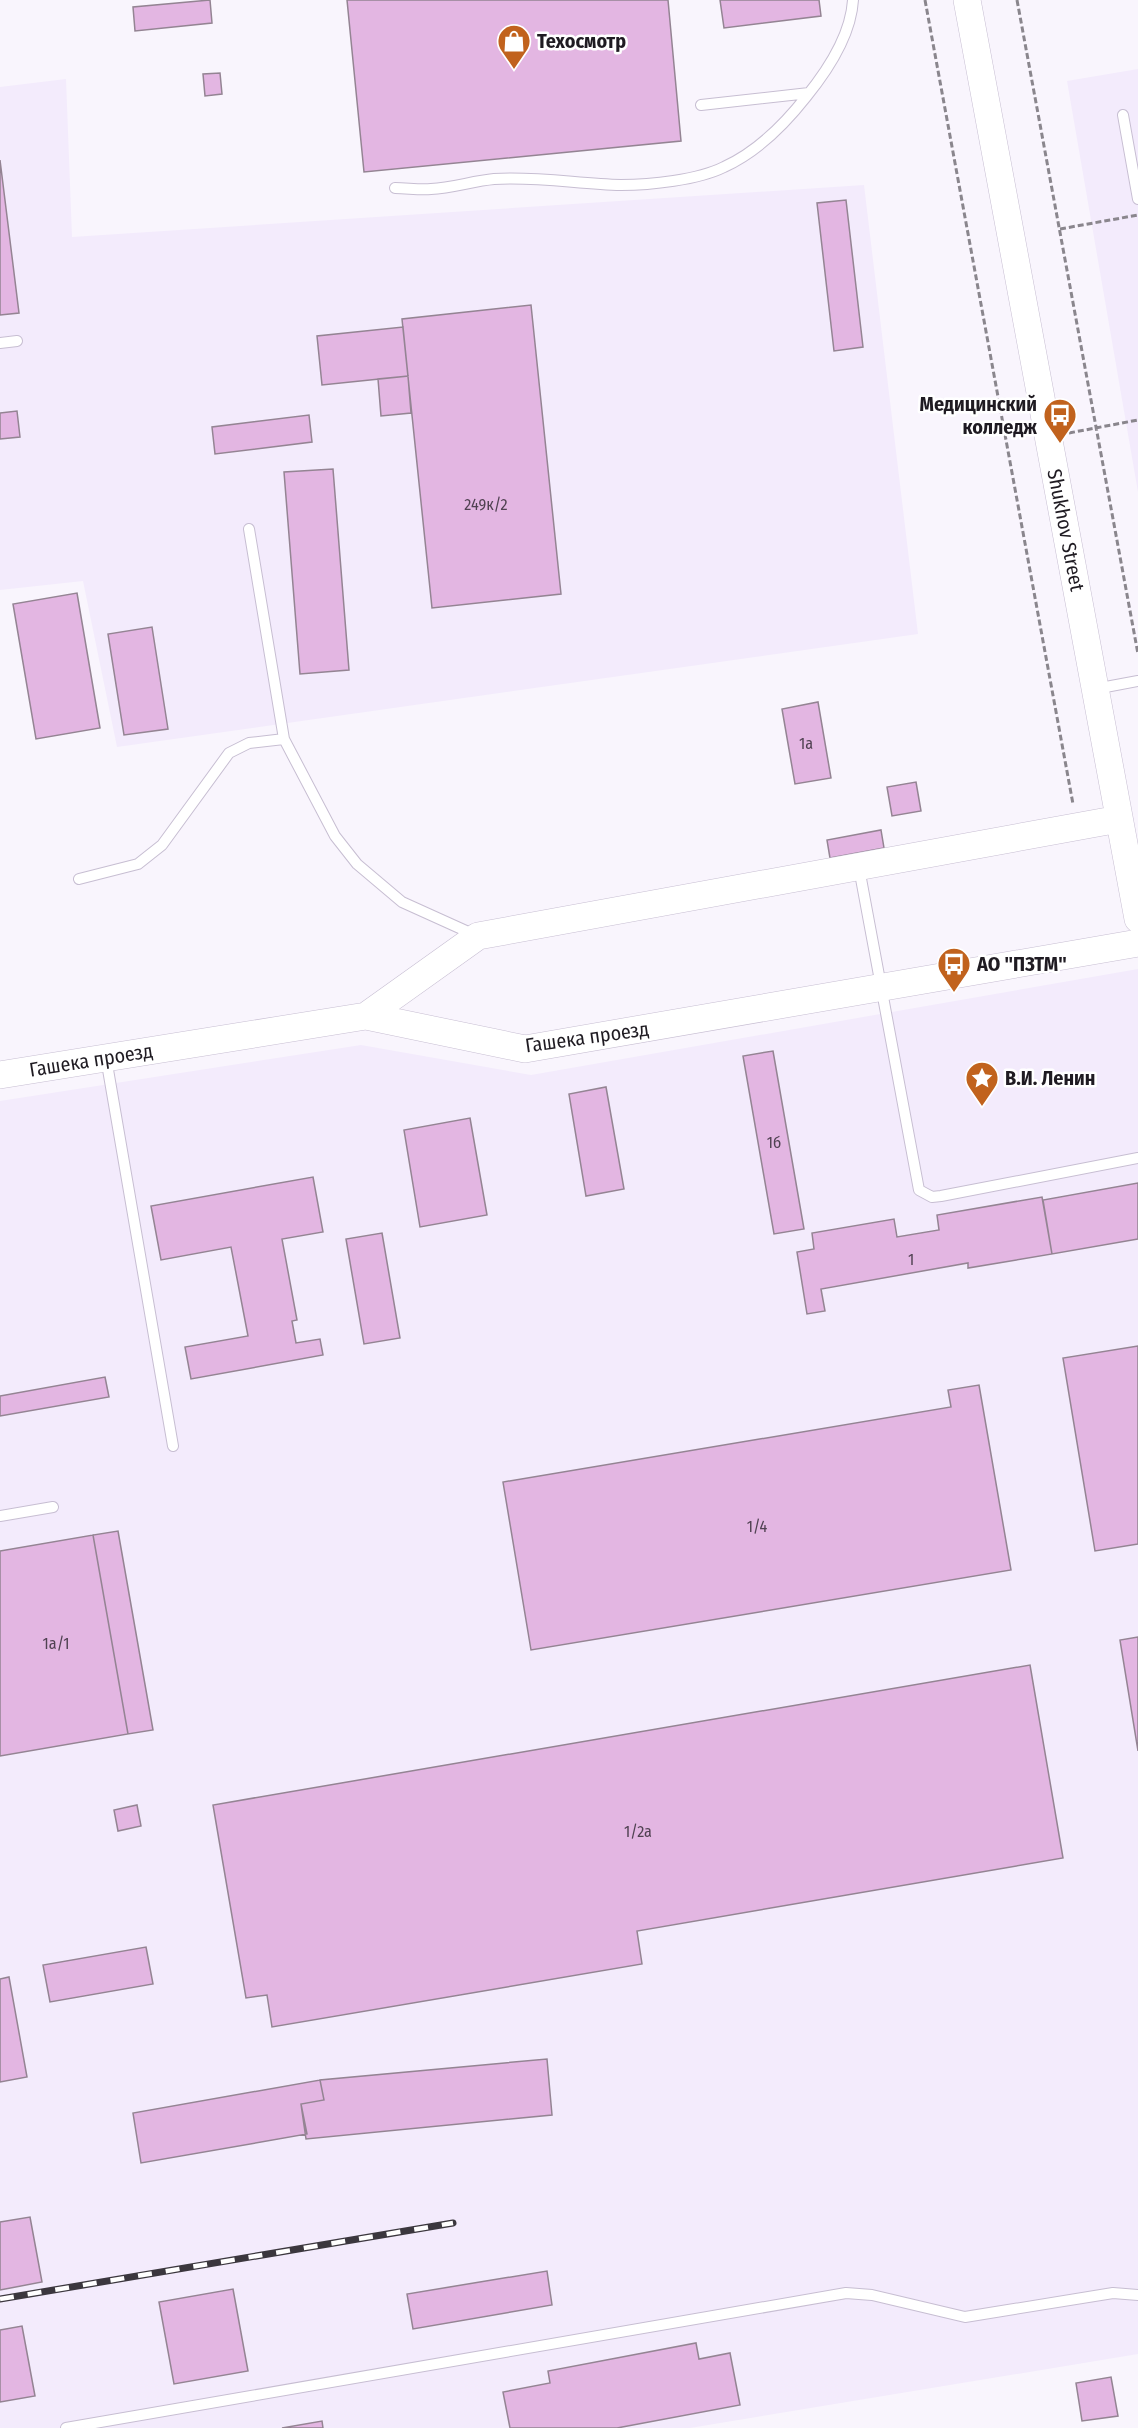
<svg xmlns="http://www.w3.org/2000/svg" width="1138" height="2428" font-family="'Fira Sans Condensed',sans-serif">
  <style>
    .built { fill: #f3ebfc }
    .building { fill: #e3b6e2; stroke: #948493; stroke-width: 1.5 }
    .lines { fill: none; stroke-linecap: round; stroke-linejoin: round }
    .service-casing { stroke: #c7bed2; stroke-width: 12 }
    .tertiary-casing { stroke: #c7bed2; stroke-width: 28 }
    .path { stroke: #8a868d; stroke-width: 3; stroke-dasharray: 6 3; stroke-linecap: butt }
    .service { stroke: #fff; stroke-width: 10 }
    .tertiary { stroke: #fff; stroke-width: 27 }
    .rail-casing { stroke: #3b373e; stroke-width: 7 }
    .rail { stroke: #fff; stroke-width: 4.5; stroke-dasharray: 14; stroke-linecap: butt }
    .labels { text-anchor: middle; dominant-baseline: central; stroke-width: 5; stroke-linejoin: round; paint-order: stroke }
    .number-label { font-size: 16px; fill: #504252 }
    .poi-label { font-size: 20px; font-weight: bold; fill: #1f1b22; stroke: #fff; text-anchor: start }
    .street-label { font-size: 20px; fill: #1f1b22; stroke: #fff }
  </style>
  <rect width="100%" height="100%" fill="#f9f5fd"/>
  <path class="built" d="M 1138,69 L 1138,492 L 1067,81 Z
    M 66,79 L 72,237 L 864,185 L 918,634 L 117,747 L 83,581 L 0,590 L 0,87 Z
    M 1138,969 L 1138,2354 L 690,2428 L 0,2428 L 0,1101 L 361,1045 L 531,1075 Z"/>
  <path class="building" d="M 210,0 L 212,23 L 135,31 L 133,7 Z
    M 347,0 L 668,0 L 681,141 L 364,172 Z
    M 720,0 L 819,0 L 821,16 L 724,28 Z
    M 220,73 L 222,94 L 205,96 L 203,74 Z
    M 0,160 L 19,313 L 0,315 Z
    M 846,200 L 863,347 L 834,351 L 817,203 Z
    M 531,305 L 561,594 L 432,608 L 402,319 Z
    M 403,327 L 408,376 L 322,385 L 317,336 Z
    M 408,376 L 411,413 L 381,416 L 378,379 Z
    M 17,411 L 20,437 L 0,439 L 0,413 Z
    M 309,415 L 312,442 L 215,454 L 212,427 Z
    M 333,469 L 349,670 L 300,674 L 284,472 Z
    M 77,593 L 100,728 L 36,739 L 13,604 Z
    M 152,627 L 168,729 L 124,735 L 108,634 Z
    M 818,702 L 831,778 L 795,784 L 782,709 Z
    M 916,782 L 921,811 L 892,816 L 887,787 Z
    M 881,830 L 884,848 L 830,858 L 827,840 Z
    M 773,1051 L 804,1229 L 774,1234 L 743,1056 Z
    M 606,1087 L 624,1189 L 586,1196 L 569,1094 Z
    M 470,1118 L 487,1215 L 420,1227 L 404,1130 Z
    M 313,1177 L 323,1232 L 282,1239 L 297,1320 L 292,1321 L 296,1343 L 320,1339 L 323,1355 L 191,1379 L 185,1347 L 248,1336 L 231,1247 L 161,1260 L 151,1206 Z
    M 1138,1183 L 1138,1239 L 1052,1254 L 1043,1200 Z
    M 1042,1197 L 1052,1254 L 968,1268 L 968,1263 L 821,1289 L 825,1311 L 807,1314 L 797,1252 L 814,1249 L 812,1233 L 894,1219 L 897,1237 L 939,1230 L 937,1215 Z
    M 382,1233 L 400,1338 L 364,1344 L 346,1239 Z
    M 1138,1346 L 1138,1544 L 1095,1551 L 1063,1358 Z
    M 105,1377 L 109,1397 L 0,1416 L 0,1396 Z
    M 979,1385 L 1011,1570 L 531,1650 L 503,1482 L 951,1407 L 948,1390 Z
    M 118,1531 L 153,1730 L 128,1734 L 93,1535 Z
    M 93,1535 L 128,1734 L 0,1756 L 0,1551 Z
    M 1138,1637 L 1138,1751 L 1120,1640 Z
    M 1030,1665 L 1063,1858 L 637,1931 L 642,1964 L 272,2027 L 267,1995 L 246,1998 L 213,1805 Z
    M 137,1805 L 141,1826 L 118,1831 L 114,1810 Z
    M 146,1947 L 153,1984 L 50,2002 L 43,1965 Z
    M 9,1977 L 27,2077 L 0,2082 L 0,1979 Z
    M 547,2059 L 552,2115 L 306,2139 L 301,2104 L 324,2100 L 320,2080 Z
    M 320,2080 L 324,2100 L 301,2104 L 307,2134 L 141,2163 L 133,2113 Z
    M 30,2217 L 42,2282 L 0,2290 L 0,2222 Z
    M 547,2271 L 552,2305 L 413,2329 L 407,2294 Z
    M 233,2289 L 248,2371 L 174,2384 L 159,2302 Z
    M 22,2326 L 35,2396 L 0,2402 L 0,2330 Z
    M 696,2343 L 699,2359 L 730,2353 L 740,2405 L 617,2428 L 510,2428 L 503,2392 L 550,2383 L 548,2371 Z
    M 1111,2377 L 1118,2416 L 1082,2421 L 1076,2383 Z
    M 322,2421 L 323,2428 L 282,2428 Z"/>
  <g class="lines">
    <defs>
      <path id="service" d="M 701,105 L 809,93
        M 1123,115 L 1138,199
        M 395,188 C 407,188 419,190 431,189 C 452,188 473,181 494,179 C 536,176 579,184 621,185 C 650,185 698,180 724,167 C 757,152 784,125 806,97 C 828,70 851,35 853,0
        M 0,343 L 17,341
        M 249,529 L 284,739 L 335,836 L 357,864 L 402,902 L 475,935
        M 1095,689 L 1138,681
        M 859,868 L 919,1190 L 932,1197 L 941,1196 L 1138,1158
        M 79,879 L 138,864 L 162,845 L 229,753 L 249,743 L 284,739
        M 106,1058 L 173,1446
        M 0,1516 L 53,1507
        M 66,2428 L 846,2293 L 872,2295 L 965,2317 L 1113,2293 L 1138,2295"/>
      <path id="tertiary" d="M 967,0 L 1138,919
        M 366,1016 L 478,936 L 1119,819
        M 0,1075 L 366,1016 L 525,1049 L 1138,943"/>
    </defs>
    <use href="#service" class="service-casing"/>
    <use href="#tertiary" class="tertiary-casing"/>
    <path class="path" d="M 925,0 L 1073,804
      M 1017,0 L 1138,654
      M 1060,229 L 1138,215
      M 1069,433 L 1138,420"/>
    <use href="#service" class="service"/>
    <use href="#tertiary" class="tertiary"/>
    <defs>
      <path id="rail" d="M 0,2299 L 453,2223"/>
    </defs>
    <use href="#rail" class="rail-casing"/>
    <use href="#rail" class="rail"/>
  </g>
  <defs>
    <symbol id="shop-pin" viewBox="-11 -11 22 30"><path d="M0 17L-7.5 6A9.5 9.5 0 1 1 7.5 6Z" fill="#c1621d" stroke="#fff"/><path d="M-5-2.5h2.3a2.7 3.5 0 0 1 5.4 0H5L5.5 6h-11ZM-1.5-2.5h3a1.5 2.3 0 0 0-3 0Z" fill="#fff"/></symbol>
    <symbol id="bus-pin" viewBox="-11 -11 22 30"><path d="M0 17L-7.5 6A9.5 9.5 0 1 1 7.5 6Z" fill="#c1621d" stroke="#fff"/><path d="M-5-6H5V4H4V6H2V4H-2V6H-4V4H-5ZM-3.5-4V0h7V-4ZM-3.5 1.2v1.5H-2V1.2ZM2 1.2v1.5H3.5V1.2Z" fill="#fff"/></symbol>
    <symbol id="sight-pin" viewBox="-11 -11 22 30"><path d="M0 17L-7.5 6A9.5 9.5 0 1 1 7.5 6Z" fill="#c1621d" stroke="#fff"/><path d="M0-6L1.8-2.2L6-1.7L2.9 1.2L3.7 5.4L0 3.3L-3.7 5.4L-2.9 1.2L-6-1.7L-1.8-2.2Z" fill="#fff"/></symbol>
  </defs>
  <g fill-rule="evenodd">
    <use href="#shop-pin" x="495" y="22" width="38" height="52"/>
    <use href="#bus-pin" x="1041" y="396" width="38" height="52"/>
    <use href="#bus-pin" x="935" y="945" width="38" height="52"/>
    <use href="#sight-pin" x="963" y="1059" width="38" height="52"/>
  </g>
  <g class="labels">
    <g class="number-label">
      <text x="486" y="504">249к/2</text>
      <text x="806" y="743">1а</text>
      <text x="774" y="1142">1б</text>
      <text x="911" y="1259">1</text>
      <text x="757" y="1526">1/4</text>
      <text x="56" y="1643">1а/1</text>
      <text x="638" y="1831">1/2а</text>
    </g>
    <g class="poi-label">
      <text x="537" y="41">Техосмотр</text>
      <text x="1037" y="404" text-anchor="end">Медицинский<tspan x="1037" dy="23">колледж</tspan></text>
      <text x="977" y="964">АО "ПЗТМ"</text>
      <text x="1005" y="1078">В.И. Ленин</text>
    </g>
    <g class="street-label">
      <text transform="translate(1066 530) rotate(79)">Shukhov Street</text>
      <text transform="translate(587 1037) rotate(-8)">Гашека проезд</text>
      <text transform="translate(91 1060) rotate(-9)">Гашека проезд</text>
    </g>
  </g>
</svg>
